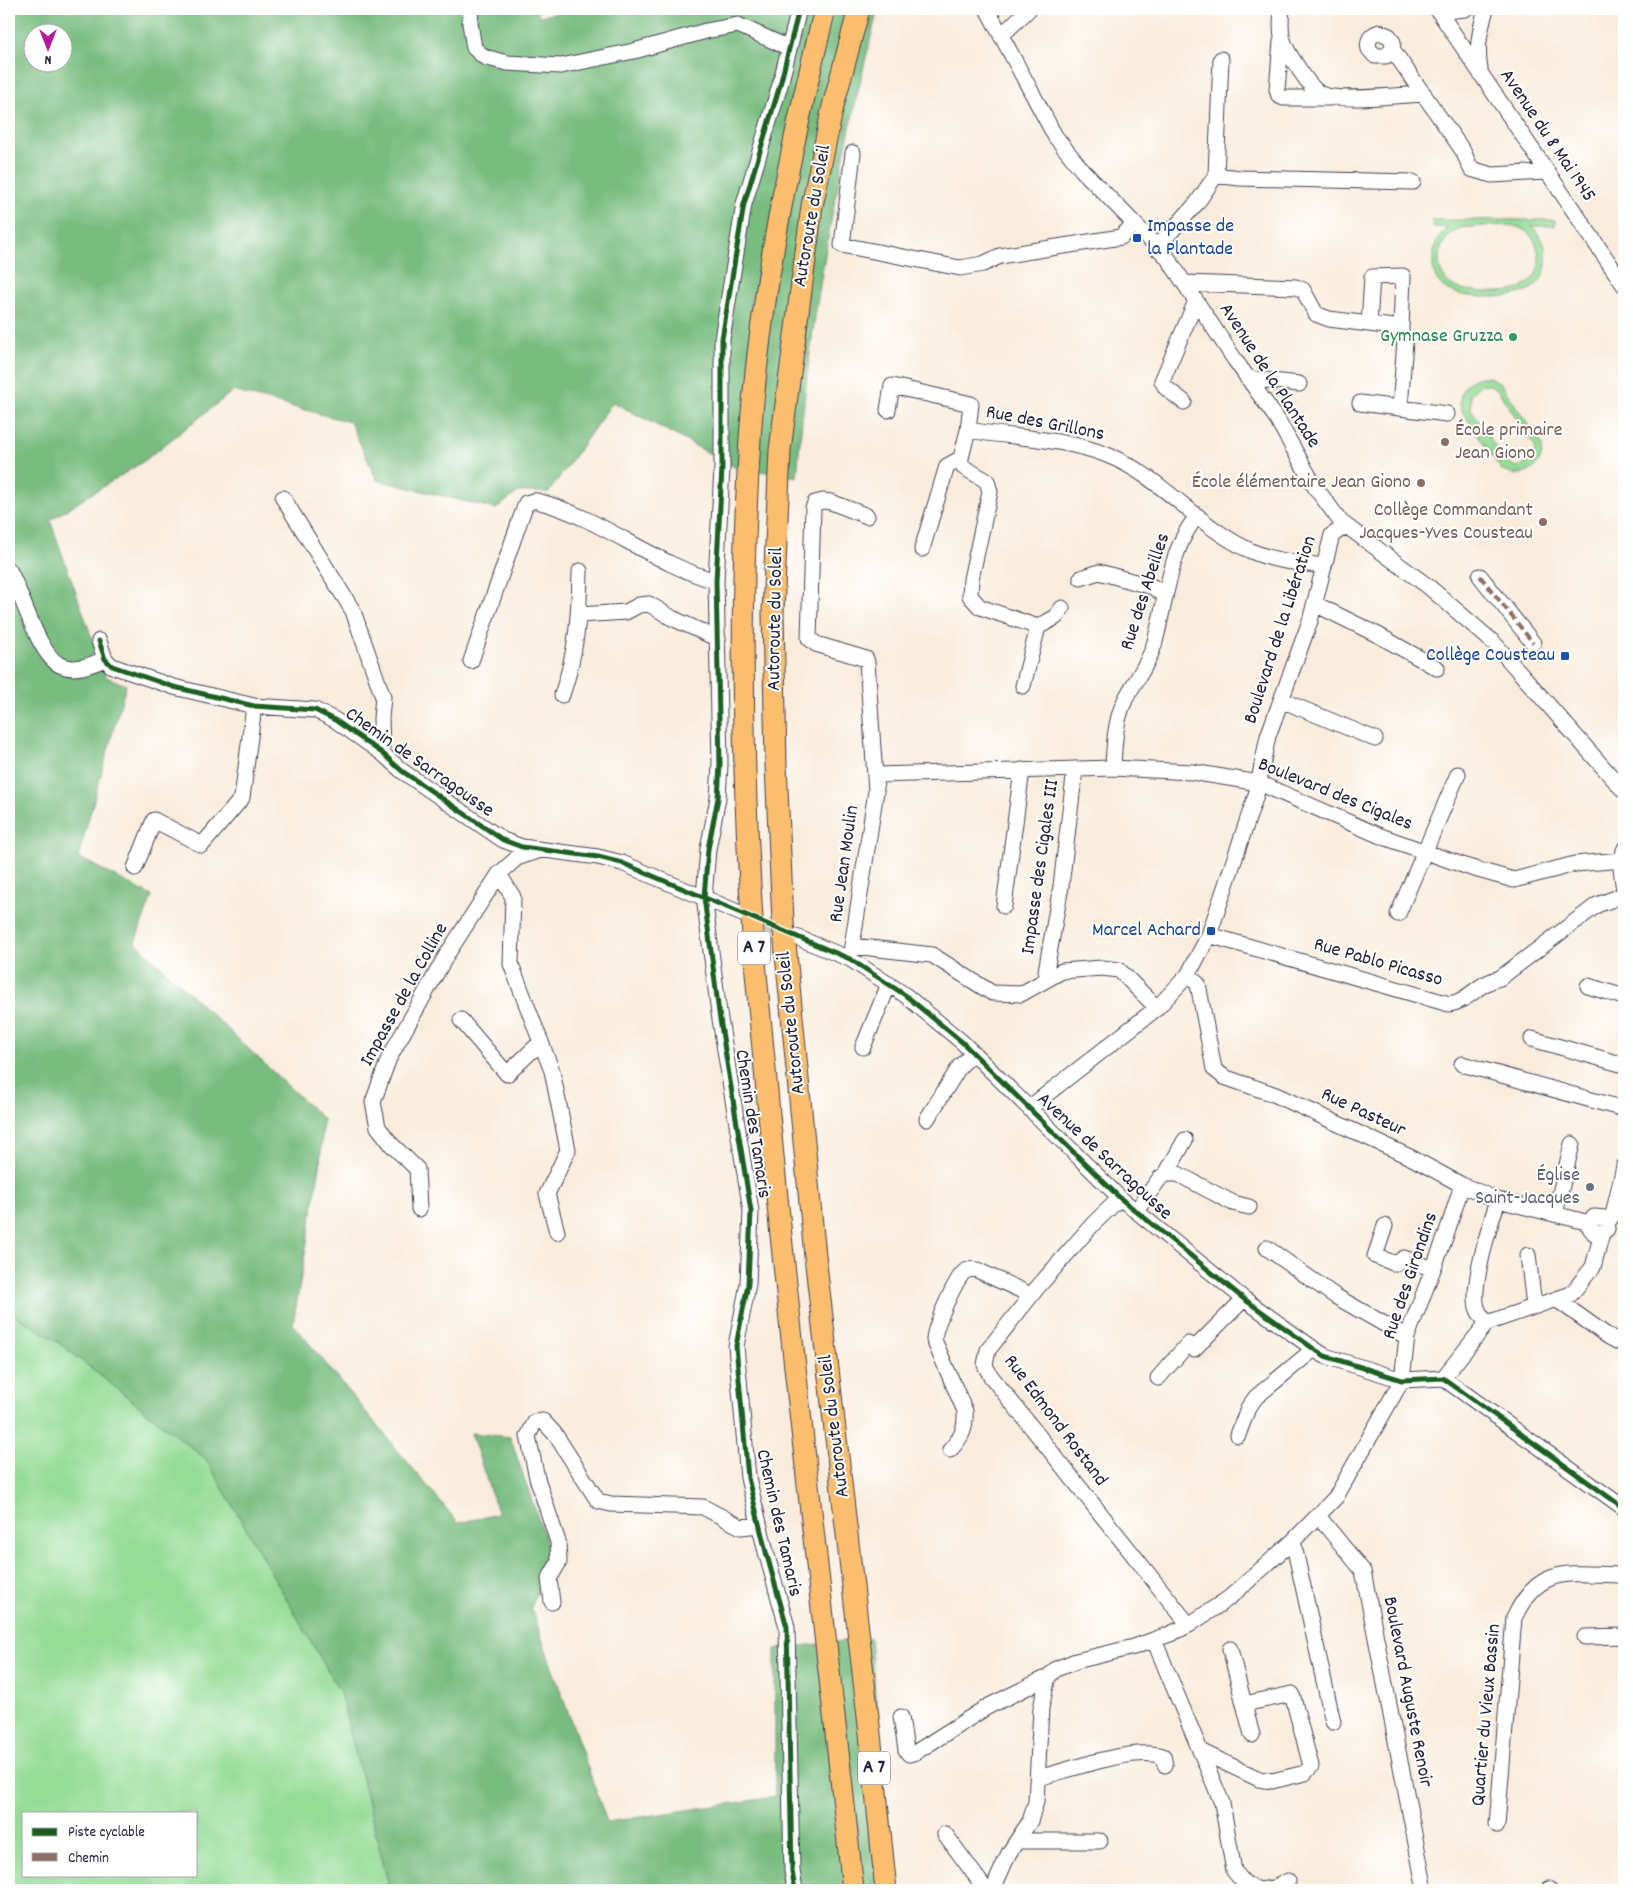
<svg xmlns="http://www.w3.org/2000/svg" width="1633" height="1899" font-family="Dekko,sans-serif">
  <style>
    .green { fill: #95dc96; stroke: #5c7f68; fill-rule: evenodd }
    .forest { fill: #78bc7f; stroke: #4d6f5d; fill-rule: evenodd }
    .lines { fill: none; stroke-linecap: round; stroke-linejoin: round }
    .minor-tunnel { stroke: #cec4bc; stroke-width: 15; stroke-dasharray: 15 8; stroke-linecap: butt }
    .minor-casing { stroke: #424053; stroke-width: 17 }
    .highway-casing { stroke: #424053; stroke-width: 23 }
    .minor { stroke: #fff; stroke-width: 15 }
    .highway { stroke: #fbbe6e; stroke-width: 21 }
    .quiet { stroke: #8d6e63; stroke-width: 4; stroke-dasharray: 8 4; stroke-linecap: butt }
    .cycleway-casing { stroke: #fff; stroke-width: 8 }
    .cycleway { stroke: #1b5e20; stroke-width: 5 }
    .transit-dot { fill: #1a4fb4; stroke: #fff; stroke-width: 2 }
    .leisure-dot { fill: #2e9e5b; stroke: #fff; stroke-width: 2 }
    .education-dot { fill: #8d6e63; stroke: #fff; stroke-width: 2 }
    .worship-dot { fill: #6b7280; stroke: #fff; stroke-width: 2 }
    .labels { text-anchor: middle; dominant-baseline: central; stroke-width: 4; stroke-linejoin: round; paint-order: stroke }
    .shield { fill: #fff; stroke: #646476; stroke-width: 1 }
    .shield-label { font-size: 19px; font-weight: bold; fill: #22223b }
    .street-label { font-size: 20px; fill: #22223b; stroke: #fff }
    .transit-label { font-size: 20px; fill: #164399; stroke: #fff; text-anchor: end }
    .leisure-label { font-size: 20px; fill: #27864d; stroke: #fff; text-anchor: end }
    .education-label { font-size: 20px; fill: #785e54; stroke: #fff; text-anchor: end }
    .worship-label { font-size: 20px; fill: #5b616d; stroke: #fff; text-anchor: end }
  </style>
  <rect width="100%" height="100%" fill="#fff"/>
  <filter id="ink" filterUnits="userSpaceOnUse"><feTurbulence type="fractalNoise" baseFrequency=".02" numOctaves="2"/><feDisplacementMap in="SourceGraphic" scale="10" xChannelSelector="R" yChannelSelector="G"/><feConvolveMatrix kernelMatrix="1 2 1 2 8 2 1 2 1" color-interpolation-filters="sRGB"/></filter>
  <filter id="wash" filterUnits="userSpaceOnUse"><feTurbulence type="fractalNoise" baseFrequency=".0096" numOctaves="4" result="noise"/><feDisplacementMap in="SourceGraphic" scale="20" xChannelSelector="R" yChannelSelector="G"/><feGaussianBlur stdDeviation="1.12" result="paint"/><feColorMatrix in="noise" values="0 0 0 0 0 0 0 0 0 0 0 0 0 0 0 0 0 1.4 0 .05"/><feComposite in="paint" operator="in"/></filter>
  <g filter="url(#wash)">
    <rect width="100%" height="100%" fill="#f9ecdc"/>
    <path class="green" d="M 1432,220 L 1555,220 L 1555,226 L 1531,226 C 1543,236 1547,247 1546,263 C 1544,294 1512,297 1488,297 C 1463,297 1431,293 1433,260 C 1434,245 1437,237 1448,227 L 1433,227 ZM 1464,227 C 1478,227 1506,223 1518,227 C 1546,237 1547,282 1516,290 C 1502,294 1461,293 1450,284 C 1429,267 1440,233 1464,227 Z
      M 1489,377 L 1500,383 L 1542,444 C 1545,468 1521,483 1501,469 L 1462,411 C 1455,391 1469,375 1489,377 ZM 1481,384 L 1490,385 L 1497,389 L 1535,446 C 1535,458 1528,465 1516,467 L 1503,459 L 1471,409 L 1470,394 Z
      M 9,1312 L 54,1339 L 206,1459 L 340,1692 L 390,1890 L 9,1890 ZM 24,1813 L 196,1813 L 196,1875 L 24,1875 Z"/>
    <path class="forest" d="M 9,9 L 538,9 L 538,16 L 583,9 L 878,9 C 839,162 809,319 797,477 L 735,467 L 613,402 L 549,492 L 518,492 L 496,509 L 377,480 L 350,422 L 233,391 L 144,461 L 50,520 L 106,677 L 126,685 L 78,857 L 152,896 L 135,942 L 323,1119 L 320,1166 L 293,1324 L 458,1523 L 498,1514 L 471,1433 L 510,1437 L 551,1556 L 531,1608 L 607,1822 L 775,1797 L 775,1649 L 870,1638 L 894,1890 L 390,1890 L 340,1692 L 206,1459 L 54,1339 L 9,1312 ZM 32,32 L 62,32 L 62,62 L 32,62 Z"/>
  </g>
  <g filter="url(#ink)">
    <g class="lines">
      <path class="minor-tunnel" d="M 746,915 L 791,935"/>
      <defs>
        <path id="minor" d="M 471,9 L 470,23 L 474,48 L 484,57 L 507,63 L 561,66 L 634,51 L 706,31 L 738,25 L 789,48
          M 987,9 L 1055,136 L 1082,170 L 1167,257 L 1235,360 L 1277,419 L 1315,487 L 1341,522 L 1429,587 L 1494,643 L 1624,791
          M 1282,9 C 1279,36 1282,44 1297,66 C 1303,75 1310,87 1319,93 C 1336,103 1401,95 1424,94
          M 1437,9 L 1624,285
          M 1442,9 L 1445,11 L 1465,9
          M 1001,36 L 1029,9
          M 1281,41 L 1277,90 L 1279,96 L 1284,98 L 1330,98
          M 1392,49 L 1386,56 L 1375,56 L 1369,49 C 1367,41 1370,35 1379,32 L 1389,36 L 1393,42 L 1392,49 L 1463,151 L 1471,169 L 1492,175 L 1546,172
          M 1480,69 C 1476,47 1480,30 1486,9
          M 853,153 L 842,245 L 960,268 L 983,264 L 1000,256 L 1121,237 L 1134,224
          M 1216,175 L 1239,178 L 1413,182
          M 1156,248 L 1197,203 L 1216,175 L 1221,59
          M 1184,283 L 1296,287 L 1303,290 L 1316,314 L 1329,319 L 1401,328 L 1403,276 L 1372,277 L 1369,324
          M 1247,378 L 1299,384
          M 1184,402 L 1166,388 L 1162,381 L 1196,301
          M 1360,403 L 1447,414
          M 1400,408 L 1405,341 L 1401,336 L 1401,328
          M 888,410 L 892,386 L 971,404 L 968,430 L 960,462 L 963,467 L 987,481 L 990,492 L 971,579 L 970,596 L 980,607 L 1038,627 L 1023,686
          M 968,430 C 1013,438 1064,438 1107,455 C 1161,476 1197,526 1249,550 C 1272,561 1298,563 1323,566
          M 283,498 L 353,611 L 383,697 L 381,718 L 382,753
          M 922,549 L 947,466 L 960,459
          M 9,570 C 22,592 38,655 60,665 C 75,672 91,665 105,659
          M 1480,576 L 1533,643
          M 1081,578 L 1099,572 L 1153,587 L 1165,596
          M 1315,604 L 1378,635 L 1437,668
          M 579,615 L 626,612 L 639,605 L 649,604 L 672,618 L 718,639
          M 1038,627 L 1056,617 L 1062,608
          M 99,641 L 105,659 L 112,666 L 174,687 L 254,706 L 315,710 L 335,720 L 382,753 L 402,771 L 503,840 L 522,847 L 598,857 L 622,863 L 742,914
          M 471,661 L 526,503 C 530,502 533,500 537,501 C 600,517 653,564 716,581
          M 562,695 C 577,650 579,618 580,571
          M 1281,700 L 1375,739
          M 1113,768 C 1114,745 1115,721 1125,700 C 1134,682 1148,665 1154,645 C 1165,608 1170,544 1198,516
          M 876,775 L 1113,768 L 1192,772 L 1259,783 L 1378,835 L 1471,868 L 1514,880 L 1575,864 L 1622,860
          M 1624,850 L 1621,868 L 1624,891
          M 135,868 L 154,820 L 202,845 L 242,798 L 254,706
          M 499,874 L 513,897 L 511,964 L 552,1071 L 568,1150 L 547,1194 L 557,1232
          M 1004,906 L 1022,770
          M 1398,914 L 1458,774
          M 1209,935 L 1449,1004 C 1468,1002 1477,983 1500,978 L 1597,905 L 1624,895
          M 796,937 L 850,959 L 905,995 L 962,1042 L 1120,1198 L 1244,1299 L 1314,1349 L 1325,1356 L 1402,1380 L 1443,1378 L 1624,1508
          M 853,946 L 932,955 L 992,993 L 1021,994 L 1062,971 L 1102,968 L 1119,970 L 1157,1008
          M 850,959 L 876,791 L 867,662 L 866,659 L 816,644 L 809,638 L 813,508 L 815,503 L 823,501 L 831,502 L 867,516
          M 1046,971 L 1061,886 L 1075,769
          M 1188,975 L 1198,984 L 1214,1069 L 1224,1077 L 1276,1095 L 1412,1158 L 1462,1185 L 1498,1200 L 1590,1223
          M 1588,986 L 1624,997
          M 461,1020 L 507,1074 L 541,1042
          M 1532,1039 L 1624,1065
          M 863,1047 L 889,984
          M 1462,1064 L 1624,1109
          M 1029,1108 L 1157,1008 L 1188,975 L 1209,935 L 1256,795 L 1268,736 L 1310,621 L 1332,535 L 1346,526
          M 927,1119 L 960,1066 L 974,1053
          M 1166,1174 L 1185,1140
          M 1120,1198 L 1093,1224 L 1037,1288 L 988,1350 L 985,1365 L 990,1375 L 1189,1625
          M 419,1209 L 417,1169 L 392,1145 L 378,1127 L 373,1102 L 389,1058 L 446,956 L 499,874 L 517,858 L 538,851
          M 1136,1211 L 1160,1178 L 1166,1174 L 1178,1174 L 1233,1203 L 1249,1207
          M 1555,1214 L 1572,1144
          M 1608,1222 L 1613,1215 L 1624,1166
          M 1385,1226 L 1375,1256 L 1396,1264 L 1404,1258 L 1433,1269
          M 1267,1248 L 1335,1296 L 1407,1337
          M 1528,1255 L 1534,1306
          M 1556,1299 L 1609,1337 L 1624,1345
          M 1487,1323 C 1484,1319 1480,1315 1478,1310 C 1469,1291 1491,1221 1498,1200
          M 1158,1378 L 1188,1344 L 1194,1349 L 1244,1299
          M 1443,1378 L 1487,1323 L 1571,1294 L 1593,1267 L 1602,1233 L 1607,1229 L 1608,1222 L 1605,1218 L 1594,1217 L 1590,1221 L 1590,1228 L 1594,1233 L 1602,1233
          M 1238,1435 L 1248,1408 L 1256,1397 L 1314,1349
          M 950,1450 C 962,1437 966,1429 965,1411 L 934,1340 C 934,1327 954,1284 962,1274 C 966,1269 972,1269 977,1270 L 1031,1295
          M 1319,1517 L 1363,1571 L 1425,1890
          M 1293,1541 L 1333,1722
          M 552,1602 L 549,1579 L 559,1562 L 558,1542 L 537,1478 L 528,1436 L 535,1422 L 543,1421 L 555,1434 L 598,1501 L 611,1504 L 703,1507 L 741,1527 L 759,1525
          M 1585,1637 L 1624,1636
          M 1154,1640 L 1222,1803 L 1234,1871 L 1246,1885 L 1260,1890 L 1274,1888 L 1288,1881
          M 1230,1649 L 1244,1704
          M 901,1717 L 906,1750 L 909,1754 L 916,1752 L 987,1707 L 1048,1677
          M 1200,1751 L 1259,1779 L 1272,1781 L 1305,1773 L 1311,1766 L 1292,1694 L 1244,1704 L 1252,1735
          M 1038,1778 C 1070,1770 1133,1746 1163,1756 L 1165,1765
          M 1497,1825 L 1514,1618 C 1540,1562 1572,1575 1624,1575
          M 945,1834 L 986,1890
          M 1017,1841 L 1100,1841
          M 795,1890 L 792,1871 L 787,1627 L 766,1552 L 748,1478 L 736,1346 L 748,1284 L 751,1211 L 719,1013 L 704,897 L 708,849 L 718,798 L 720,764 L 716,581 L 722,468 L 722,339 L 744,204 L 780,85 L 799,9
          M 995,1890 L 997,1880 L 1009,1853 L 1030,1821 L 1036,1802 L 1041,1708 L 1048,1677 L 1056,1669 L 1076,1661 L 1134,1647 L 1170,1634 L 1189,1625 L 1229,1598 L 1293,1541 L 1336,1497 L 1402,1380 L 1407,1337 L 1445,1238 L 1462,1185
          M 1548,1890 L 1549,1889"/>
        <path id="highway" d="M 825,9 C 790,150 760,293 750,439 C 739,604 742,770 753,934 C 757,994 764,1054 769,1114 C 793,1373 826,1631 853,1890
          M 859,9 L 833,106 L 812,206 L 780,450 L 773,613 L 776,765 L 783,923 L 815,1256 L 870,1734 L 886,1890"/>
      </defs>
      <use href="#minor" class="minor-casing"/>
      <use href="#highway" class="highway-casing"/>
      <use href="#minor" class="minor"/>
      <use href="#highway" class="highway"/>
      <path class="quiet" d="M 1480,576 L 1533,643"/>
      <defs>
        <path id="cycleway" d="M 99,641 L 105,659 L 112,666 L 174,687 L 254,706 L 315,710 L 335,720 L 382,753 L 402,771 L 503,840 L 522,847 L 598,857 L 622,863 L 850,959 L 905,995 L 962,1042 L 1120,1198 L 1244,1299 L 1314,1349 L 1325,1356 L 1402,1380 L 1443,1378 L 1624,1508
          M 795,1890 L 792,1871 L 787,1627 L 766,1552 L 748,1478 L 736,1346 L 748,1284 L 751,1211 L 719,1013 L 704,897 L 708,849 L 718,798 L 720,764 L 716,581 L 722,468 L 722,339 L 744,204 L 780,85 L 799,9"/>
      </defs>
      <use href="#cycleway" class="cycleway-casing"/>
      <use href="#cycleway" class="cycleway"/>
    </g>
  </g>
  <g class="transit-dot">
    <rect x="1132" y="233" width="10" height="10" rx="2.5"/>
    <rect x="1560" y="651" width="10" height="10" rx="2.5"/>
    <rect x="1206" y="926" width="10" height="10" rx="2.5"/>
  </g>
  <circle class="leisure-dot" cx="1513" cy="337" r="5"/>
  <g class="education-dot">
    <circle cx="1445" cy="442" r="5"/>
    <circle cx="1421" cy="483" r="5"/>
    <circle cx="1543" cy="522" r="5"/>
  </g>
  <circle class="worship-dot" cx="1590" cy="1187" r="5"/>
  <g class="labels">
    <g class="shield">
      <rect x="738" y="931.5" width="32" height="33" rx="4"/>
      <rect x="858" y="1751.5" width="32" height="33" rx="4"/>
    </g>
    <g class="shield-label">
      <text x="754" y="948">A 7</text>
      <text x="874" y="1768">A 7</text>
    </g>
    <g class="street-label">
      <text transform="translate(1547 136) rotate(56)">Avenue du 8 Mai 1945</text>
      <text transform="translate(813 216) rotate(-80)">Autoroute du Soleil</text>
      <text transform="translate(1269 376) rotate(57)">Avenue de la Plantade</text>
      <text transform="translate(1045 424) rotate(11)">Rue des Grillons</text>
      <text transform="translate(1146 592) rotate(-72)">Rue des Abeilles</text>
      <text transform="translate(776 619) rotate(-89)">Autoroute du Soleil</text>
      <text transform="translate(1281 630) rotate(-72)">Boulevard de la Libération</text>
      <text transform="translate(419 763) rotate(35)">Chemin de Sarragousse</text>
      <text transform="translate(1335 795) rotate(22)">Boulevard des Cigales</text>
      <text transform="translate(845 864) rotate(-82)">Rue Jean Moulin</text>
      <text transform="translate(1041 867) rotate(-82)">Impasse des Cigales III</text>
      <text transform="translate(1378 963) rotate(16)">Rue Pablo Picasso</text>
      <text transform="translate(405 995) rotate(-61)">Impasse de la Colline</text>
      <text transform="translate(792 1023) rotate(-96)">Autoroute du Soleil</text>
      <text transform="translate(1363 1113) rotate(25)">Rue Pasteur</text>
      <text transform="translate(752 1124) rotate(81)">Chemin des Tamaris</text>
      <text transform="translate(1104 1157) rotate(43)">Avenue de Sarragousse</text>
      <text transform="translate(1411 1276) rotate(-71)">Rue des Girondins</text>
      <text transform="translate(1055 1421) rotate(53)">Rue Edmond Rostand</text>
      <text transform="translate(835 1426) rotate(-97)">Autoroute du Soleil</text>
      <text transform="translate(778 1523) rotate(77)">Chemin des Tamaris</text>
      <text transform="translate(1407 1692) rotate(79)">Boulevard Auguste Renoir</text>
      <text transform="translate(1487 1715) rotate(-85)">Quartier du Vieux Bassin</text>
    </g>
    <g class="transit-label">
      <text x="1147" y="227" text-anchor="start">Impasse de<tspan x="1147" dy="23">la Plantade</tspan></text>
      <text x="1555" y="656">Collège Cousteau</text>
      <text x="1201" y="931">Marcel Achard</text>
    </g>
    <g class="leisure-label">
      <text x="1503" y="337">Gymnase Gruzza</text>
    </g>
    <g class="education-label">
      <text x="1455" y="431" text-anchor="start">École primaire<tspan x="1455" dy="23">Jean Giono</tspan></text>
      <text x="1411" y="483">École élémentaire Jean Giono</text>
      <text x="1533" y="511">Collège Commandant<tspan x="1533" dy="23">Jacques-Yves Cousteau</tspan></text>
    </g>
    <g class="worship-label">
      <text x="1580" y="1176">Église<tspan x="1580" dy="23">Saint-Jacques</tspan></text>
    </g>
  </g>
  <rect width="1633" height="1899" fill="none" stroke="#fff" stroke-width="30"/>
  <rect x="22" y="1812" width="175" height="65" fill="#ffffff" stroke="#a7a7b1"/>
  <rect x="32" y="1828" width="25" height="8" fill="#1b5e20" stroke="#a7a7b1"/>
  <text x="68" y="1836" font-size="15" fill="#22223b">Piste cyclable</text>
  <rect x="32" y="1853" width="25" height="8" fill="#8d6e63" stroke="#a7a7b1"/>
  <text x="68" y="1862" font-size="15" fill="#22223b">Chemin</text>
  <g transform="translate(48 48) rotate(180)"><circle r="24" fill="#ffffff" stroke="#a7a7b1"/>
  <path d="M0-4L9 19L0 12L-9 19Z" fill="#b5179e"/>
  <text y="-8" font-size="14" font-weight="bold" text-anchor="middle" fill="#22223b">N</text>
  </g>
</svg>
